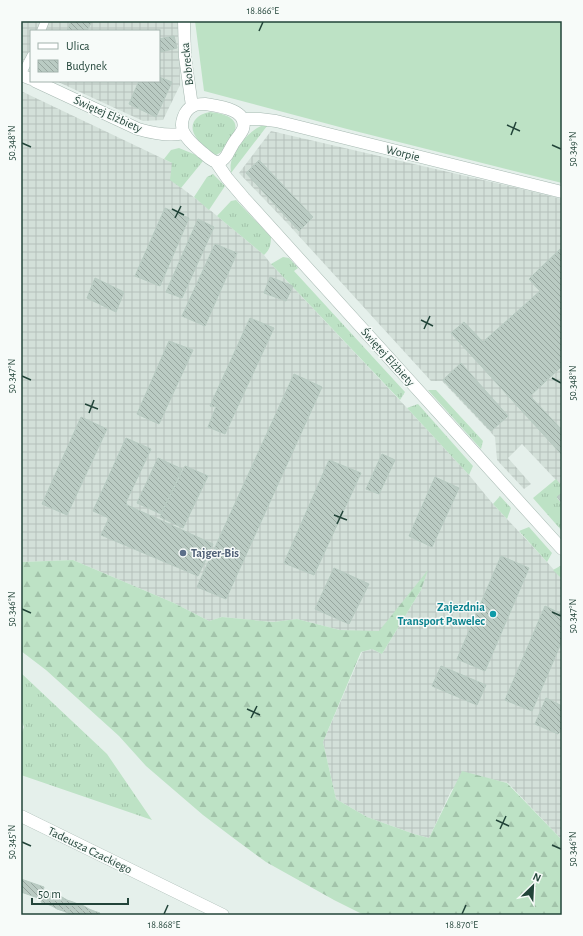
<svg xmlns="http://www.w3.org/2000/svg" width="583" height="936" font-family="'Alegreya Sans',sans-serif">
  <style>
    .industrial { fill: url(#industrial-grid) }
    .grass { fill: url(#grass-tufts) }
    .forest { fill: url(#forest-firs) }
    .garden { fill: #bde2c5 }
    .building { fill: url(#building-back-hatch); stroke: #b7cac1 }
    .lines { fill: none; stroke-linecap: round; stroke-linejoin: round }
    .service-casing { stroke: #a7b9b2; stroke-width: 9 }
    .minor-casing { stroke: #a7b9b2; stroke-width: 13 }
    .service { stroke: #fff; stroke-width: 8 }
    .minor { stroke: #fff; stroke-width: 12 }
    .ticks { fill: none; stroke: #224439; stroke-width: 1.5 }
    .service-dot { fill: #5c6f8a; stroke: #f7fbf9; stroke-width: 1.5 }
    .culture-dot { fill: #0f9aa8; stroke: #f7fbf9; stroke-width: 1.5 }
    .labels { text-anchor: middle; dominant-baseline: central; stroke-width: 3; stroke-linejoin: round; paint-order: stroke }
    .street-label { font-size: 12px; fill: #224439; stroke: #f7fbf9 }
    .service-label { font-size: 12px; font-weight: bold; fill: #4e5e75; stroke: #f7fbf9; text-anchor: start }
    .culture-label { font-size: 12px; font-weight: bold; fill: #0d838f; stroke: #f7fbf9; text-anchor: end }
    .neatline { fill: none; stroke: #224439; stroke-width: 1.5 }
    .ticks-label { font-size: 10px; text-anchor: middle; fill: #224439 }
  </style>
  <defs>
    <pattern id="industrial-grid" width="8" height="8" patternUnits="userSpaceOnUse"><rect width="8" height="8" fill="#d3e0d9"/><path d="M0 4h8M4 0v8" fill="none" stroke="#b5c1bb"/></pattern>
    <pattern id="grass-tufts" width="24" height="20" patternUnits="userSpaceOnUse"><rect width="24" height="20" fill="#bde2c5"/><path d="M3 7l-1-3M5 7V3M7 7l1-3M15 17l-1-3M17 17v-4M19 17l1-3" fill="none" stroke="#a2c3aa"/></pattern>
    <pattern id="forest-firs" width="22" height="20" patternUnits="userSpaceOnUse"><rect width="22" height="20" fill="#bde2c5"/><path d="M5 1l3.5 6h-7zM16 11l3.5 6h-7z" fill="#a2c3aa"/></pattern>
    <pattern id="building-back-hatch" width="6" height="6" patternUnits="userSpaceOnUse"><rect width="6" height="6" fill="#bacbc3"/><path d="M-1 5l2 2M0 0l6 6M5-1l2 2" fill="none" stroke="#97a69f"/></pattern>
  </defs>
  <rect width="100%" height="100%" fill="#e5f0eb"/>
  <path class="industrial" d="M 21,21 L 179,21 L 180,85 L 163,120 L 143,121 L 56,81 L 159,81 L 159,31 L 31,31 L 31,64 L 21,59 Z
    M 21,91 L 172,163 L 171,180 L 199,201 L 264,255 L 271,264 L 407,408 L 469,475 L 493,504 L 547,562 L 562,579 L 562,840 L 508,783 L 486,778 L 452,789 L 429,838 L 414,834 L 367,817 L 336,799 L 323,742 L 362,652 L 372,649 L 382,654 L 421,590 L 427,572 L 379,632 L 340,630 L 297,619 L 273,622 L 222,617 L 209,621 L 174,603 L 73,560 L 21,562 Z
    M 271,131 L 526,190 L 562,199 L 562,486 L 555,479 L 522,444 L 508,458 L 531,484 L 524,489 L 497,460 L 495,437 L 442,381 L 431,381 L 288,224 L 239,173 Z"/>
  <path class="grass" d="M 210,112 C 219,113 239,116 235,130 C 234,134 230,138 228,141 C 225,147 223,152 216,155 L 213,154 C 204,146 186,133 195,120 C 199,115 204,113 210,112 Z
    M 261,126 L 267,126 L 231,173 C 231,170 230,166 231,163 C 233,150 249,131 261,126 Z
    M 179,148 L 196,155 L 203,161 L 181,188 L 170,180 L 172,163 L 164,159 L 171,150 Z
    M 213,174 L 225,186 L 209,210 L 194,197 L 207,177 Z
    M 236,200 L 271,237 C 271,244 270,250 264,255 L 217,216 L 231,201 Z
    M 283,257 L 289,258 L 298,268 L 294,271 L 405,392 L 400,400 L 271,264 Z
    M 428,390 L 436,390 L 483,441 L 481,449 Z
    M 418,404 L 473,466 L 469,475 L 407,408 Z
    M 556,479 L 562,486 L 562,493 L 557,498 L 562,504 L 562,531 L 533,498 Z
    M 500,496 L 511,508 L 507,519 L 493,504 Z
    M 529,527 L 552,553 L 547,562 L 519,531 Z
    M 562,565 L 562,579 L 553,570 Z
    M 21,673 L 107,754 L 152,820 L 21,775 L 21,735 L 24,727 L 21,719 Z"/>
  <path class="forest" d="M 73,560 L 174,603 L 209,621 L 222,617 L 273,622 L 297,619 L 340,630 L 379,631 L 428,570 L 421,590 L 382,654 L 372,649 L 361,652 L 323,742 L 336,799 L 367,817 L 414,834 L 429,838 L 462,771 L 507,783 L 562,840 L 562,915 L 364,915 L 334,900 L 266,862 L 232,837 L 203,815 L 146,766 L 119,736 L 46,670 L 21,651 L 21,562 Z"/>
  <path class="garden" d="M 195,21 L 562,21 L 562,183 L 347,129 L 204,91 Z"/>
  <path class="building" d="M 71,21 L 92,21 L 87,31 L 67,31 Z
    M 174,36 L 177,48 L 161,52 L 159,39 Z
    M 159,77 L 172,82 L 156,117 L 129,104 L 139,81 L 159,81 Z
    M 259,160 L 313,217 L 299,231 L 246,173 Z
    M 165,208 L 189,218 L 160,286 L 135,276 Z
    M 198,219 L 214,227 L 182,298 L 166,292 Z
    M 215,244 L 237,253 L 205,326 L 182,316 Z
    M 560,249 L 562,251 L 562,366 L 530,396 L 562,430 L 562,455 L 451,333 L 464,322 L 483,342 L 540,291 L 529,279 Z
    M 270,277 L 293,286 L 286,301 L 264,293 Z
    M 95,278 L 124,292 L 116,312 L 87,298 Z
    M 250,318 L 274,328 L 225,434 L 208,427 L 216,407 L 210,406 Z
    M 169,341 L 193,350 L 159,424 L 137,414 Z
    M 461,363 L 508,416 L 491,431 L 443,380 Z
    M 294,374 L 322,387 L 226,599 L 197,587 Z
    M 81,417 L 107,429 L 67,515 L 42,504 Z
    M 126,438 L 151,449 L 126,502 L 127,505 L 213,544 L 198,576 L 101,535 L 109,518 L 93,511 Z
    M 382,454 L 395,460 L 379,494 L 366,489 Z
    M 158,458 L 182,469 L 161,514 L 137,503 Z
    M 329,460 L 361,473 L 314,575 L 284,563 Z
    M 185,466 L 208,476 L 183,528 L 160,517 Z
    M 435,477 L 459,488 L 432,547 L 409,536 Z
    M 562,493 L 562,503 L 557,497 Z
    M 501,556 L 529,568 L 485,671 L 457,659 Z
    M 334,568 L 369,584 L 349,624 L 315,609 Z
    M 545,606 L 562,614 L 562,641 L 532,711 L 505,700 Z
    M 441,666 L 486,685 L 477,705 L 432,686 Z
    M 546,698 L 562,706 L 562,730 L 558,734 L 535,724 Z
    M 21,879 L 44,887 L 41,899 L 21,892 Z
    M 46,891 L 51,893 L 47,904 L 41,902 Z
    M 51,893 L 57,895 L 52,906 L 47,904 Z
    M 57,895 L 62,897 L 57,909 L 52,906 Z
    M 62,897 L 67,900 L 63,911 L 57,909 Z
    M 67,900 L 73,902 L 68,913 L 63,911 Z
    M 73,902 L 78,904 L 74,915 L 68,913 Z
    M 78,904 L 84,906 L 80,915 L 74,915 Z
    M 84,906 L 89,909 L 86,915 L 80,915 Z
    M 89,909 L 94,911 L 93,915 L 86,915 Z
    M 94,911 L 100,913 L 99,915 L 93,915 Z"/>
  <g class="lines">
    <defs>
      <path id="service" d="M 41,31 L 45,21
        M 21,75 L 31,56"/>
      <path id="minor" d="M 184,21 L 185,57 L 192,106
        M 21,75 L 31,79
        M 35,81 L 138,129 C 152,133 170,137 184,133
        M 205,104 C 217,106 249,109 243,129 C 241,134 236,139 233,144 C 231,148 229,151 227,155 C 225,158 222,162 218,162 C 212,162 207,156 203,153 C 196,147 188,141 184,133 C 179,124 184,110 193,106 C 196,104 201,104 205,104 Z
        M 243,119 L 260,119 L 276,121 L 562,192
        M 216,162 L 227,178 L 244,198 L 562,549
        M 21,816 L 223,915"/>
    </defs>
    <use href="#service" class="service-casing"/>
    <use href="#minor" class="minor-casing"/>
    <use href="#service" class="service"/>
    <use href="#minor" class="minor"/>
  </g>
  <path class="ticks" d="M 259,31 L 263,22M 507,125 L 520,131M 511,135 L 516,122M 22,143 L 31,147M 552,145 L 561,149M 172,209 L 184,215M 175,218 L 181,206M 421,320 L 433,326M 424,329 L 430,316M 22,376 L 31,380M 552,378 L 561,383M 85,404 L 98,409M 89,413 L 94,400M 334,515 L 347,520M 337,524 L 343,511M 22,609 L 31,613M 552,612 L 561,616M 247,709 L 260,715M 251,718 L 257,706M 496,820 L 509,826M 500,829 L 506,816M 22,842 L 31,846M 552,845 L 561,849M 164,914 L 168,905M 462,914 L 466,905"/>
  <circle class="service-dot" cx="183" cy="553" r="4"/>
  <circle class="culture-dot" cx="493" cy="614" r="4"/>
  <g class="labels">
    <g class="street-label">
      <text transform="translate(187 64) rotate(-96)">Bobrecka</text>
      <text transform="translate(108 114) rotate(24)">Świętej Elżbiety</text>
      <text transform="translate(403 153) rotate(14)">Worpie</text>
      <text transform="translate(388 357) rotate(48)">Świętej Elżbiety</text>
      <text transform="translate(90 850) rotate(26)">Tadeusza Czackiego</text>
    </g>
    <g class="service-label">
      <text x="191" y="553">Tajger-Bis</text>
    </g>
    <g class="culture-label">
      <text x="485" y="607">Zajezdnia<tspan x="485" dy="14">Transport Pawelec</tspan></text>
    </g>
  </g>
  <rect width="583" height="936" fill="none" stroke="#f7fbf9" stroke-width="44"/>
  <rect x="30" y="30" width="130" height="52" fill="#f7fbf9" stroke="#a2b2ac"/>
  <rect x="38" y="43" width="20" height="6" fill="#ffffff" stroke="#a2b2ac"/>
  <text x="66" y="50" font-size="12" fill="#224439">Ulica</text>
  <rect x="38" y="60" width="20" height="12" fill="url(#building-back-hatch)" stroke="#a2b2ac"/>
  <text x="66" y="70" font-size="12" fill="#224439">Budynek</text>
  <g transform="translate(533 886) rotate(24)" stroke="#f7fbf9" stroke-width="3" paint-order="stroke">
  <path d="M0-3L7 15L0 10L-7 15Z" fill="#224439"/>
  <text y="-6" font-size="11" font-weight="bold" text-anchor="middle" fill="#224439">N</text>
  </g>
  <path d="M32 898v6h96v-6" fill="none" stroke="#224439" stroke-width="2"/>
  <text x="38" y="898" font-size="12" fill="#224439" stroke="#f7fbf9" stroke-width="3" paint-order="stroke">50 m</text>
  <rect x="22" y="22" width="539" height="892" class="neatline"/>
  <g class="ticks-label">
    <text x="263" y="14">18.866°E</text>
    <text transform="translate(11 143) rotate(-90)" y="4">50.348°N</text>
    <text transform="translate(572 149) rotate(-90)" y="4">50.349°N</text>
    <text transform="translate(11 376) rotate(-90)" y="4">50.347°N</text>
    <text transform="translate(572 383) rotate(-90)" y="4">50.348°N</text>
    <text transform="translate(11 609) rotate(-90)" y="4">50.346°N</text>
    <text transform="translate(572 616) rotate(-90)" y="4">50.347°N</text>
    <text transform="translate(11 842) rotate(-90)" y="4">50.345°N</text>
    <text transform="translate(572 849) rotate(-90)" y="4">50.346°N</text>
    <text x="164" y="928">18.868°E</text>
    <text x="462" y="928">18.870°E</text>
  </g>
</svg>
